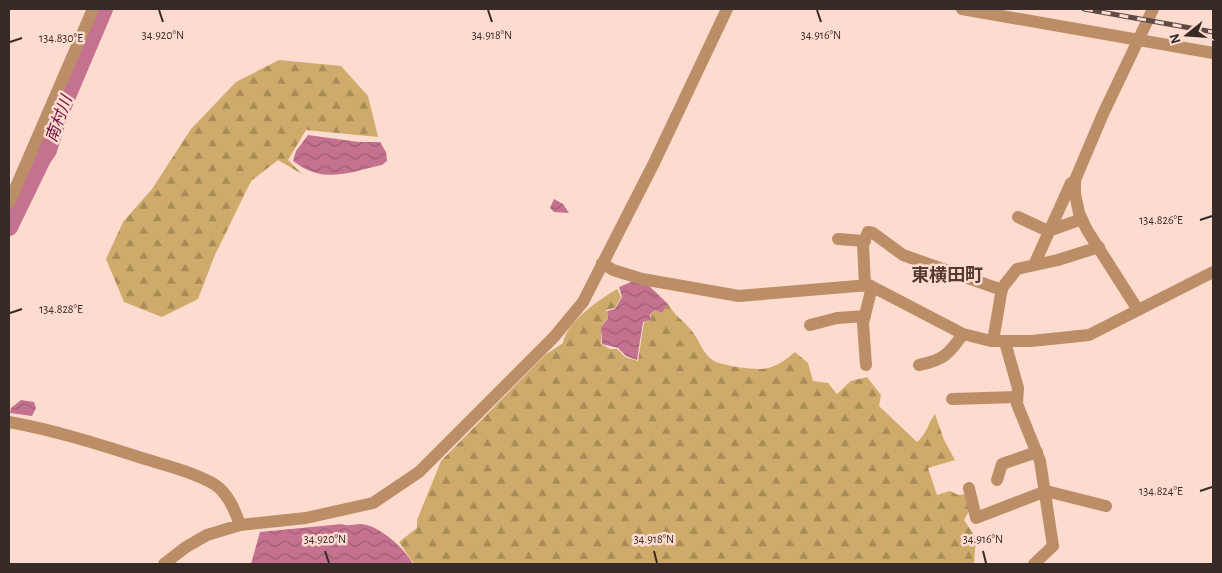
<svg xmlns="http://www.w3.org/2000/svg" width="1222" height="573" font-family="'Alegreya Sans','Noto Sans JP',sans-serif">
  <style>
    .forest { fill: url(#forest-firs) }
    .water { fill: url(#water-waves) }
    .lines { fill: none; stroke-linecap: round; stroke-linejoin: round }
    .river { stroke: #c4728f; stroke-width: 18 }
    .minor { stroke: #bb8e68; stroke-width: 12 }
    .rail-casing { stroke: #5b4a45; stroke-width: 5 }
    .rail { stroke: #fddbcf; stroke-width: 3; stroke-dasharray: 9; stroke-linecap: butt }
    .ticks { fill: none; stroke: #382b27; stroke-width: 2 }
    .labels { text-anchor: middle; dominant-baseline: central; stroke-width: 5; stroke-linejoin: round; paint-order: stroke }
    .water-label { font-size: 16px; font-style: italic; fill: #710a3e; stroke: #fddbcf }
    .quarter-label { font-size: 18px; font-weight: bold; fill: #563b32; stroke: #fddbcf }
    .ticks-label { font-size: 12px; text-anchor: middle; fill: #382b27; stroke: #fddbcf; stroke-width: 5; stroke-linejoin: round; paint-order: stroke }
  </style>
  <defs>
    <pattern id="forest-firs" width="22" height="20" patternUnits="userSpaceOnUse" patternTransform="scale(1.25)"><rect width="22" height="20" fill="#ceab6a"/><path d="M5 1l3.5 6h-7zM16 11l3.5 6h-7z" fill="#a88b57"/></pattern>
    <pattern id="water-waves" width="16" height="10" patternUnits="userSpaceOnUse" patternTransform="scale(1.25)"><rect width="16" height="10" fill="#c4728f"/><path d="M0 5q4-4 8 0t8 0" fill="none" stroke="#a05e75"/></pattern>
  </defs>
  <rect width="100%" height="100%" fill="#fddbcf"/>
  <path class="forest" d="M 279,60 L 341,66 L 368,96 L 378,137 L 306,130 L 288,160 L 302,174 L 278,160 L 251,181 L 214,257 L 198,299 L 162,317 L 124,302 L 106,259 L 123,222 L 152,189 L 191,129 L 236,82 Z
    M 617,289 L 621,297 L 615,308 L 606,310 L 608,317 L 601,327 L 601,344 L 610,349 L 617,349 L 625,357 L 638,361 L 644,322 L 651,320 L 651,315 L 655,310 L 662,313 L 668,304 C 674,315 683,320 691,330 C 700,340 702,354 714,361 C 724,366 758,371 768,368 C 779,365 787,359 795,352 L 808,363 L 813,381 L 828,383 L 837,394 L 851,381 L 867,377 L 881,395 L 879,406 L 917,442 C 928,432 927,425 935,414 L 944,440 L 955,460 L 928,468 L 937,495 L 950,491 L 958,495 L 966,494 L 970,509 L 964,520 L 976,538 L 974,564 L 414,564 L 399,542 L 417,528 L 417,520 L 441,461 L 545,355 L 563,343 C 567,321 599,300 617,289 Z"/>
  <path class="water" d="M 308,135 L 359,142 L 380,142 L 386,152 L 387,161 L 382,165 C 349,172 324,185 293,161 L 296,151 Z
    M 554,199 L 563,204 L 569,213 L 554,212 L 550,208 Z
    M 636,280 L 645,282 L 668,304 L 662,313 L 655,310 L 650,315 L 651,320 L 643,322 L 637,360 L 626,356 L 618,348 L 602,344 L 601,327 L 608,318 L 607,311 L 615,309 L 622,297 L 619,287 Z
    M 21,400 L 34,402 L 36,408 L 32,416 L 10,413 L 11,408 Z
    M 342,524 C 349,527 353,524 361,524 C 380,525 406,550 413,564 L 251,564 L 260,532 Z"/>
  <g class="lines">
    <path class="river" d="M 9,227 L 42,159 L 48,150 L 59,115 L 104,9"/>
    <path class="minor" d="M 962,9 L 1213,53
      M 9,203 L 93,9
      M 1018,217 L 1048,231 L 1082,219
      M 838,239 L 865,241
      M 602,263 L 613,270 L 642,279 L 739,296 L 869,285 L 963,334 L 991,341 L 1031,341 L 1089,335 L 1213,272
      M 1034,265 L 1071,183 L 1075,182
      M 865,286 L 863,244 L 868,232 L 873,233 L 903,255 L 1002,290
      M 1138,310 L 1087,230 L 1079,213 L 1075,194 L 1075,180 L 1103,114 L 1153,9
      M 810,325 L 837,318 L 865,316
      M 993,341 L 1002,288 L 1017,269 L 1058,260 L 1099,247
      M 1005,342 L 1018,388 L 1017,404 L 1040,461 L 1053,546 L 1034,564
      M 866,365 L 863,323 L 872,287
      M 919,365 C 944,360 949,354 963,334
      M 952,399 L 1017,397
      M 9,422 C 54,430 98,444 142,458 C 165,465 193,472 214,484 C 228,493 235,510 240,525
      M 997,480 L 1002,464 L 1037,452
      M 969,488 L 976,518 L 1046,491 L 1106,506
      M 164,564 L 186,547 L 207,535 L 240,525 L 306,518 L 373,503 L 419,472 L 554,337 L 583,302 L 654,163 L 727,9"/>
    <defs>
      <path id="rail" d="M 1084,9 L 1213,32"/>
    </defs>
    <use href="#rail" class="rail-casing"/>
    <use href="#rail" class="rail"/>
  </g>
  <path class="ticks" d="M 159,10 L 163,22M 488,10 L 492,22M 817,10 L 821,22M 10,42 L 22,38M 1200,220 L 1212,216M 10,313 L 22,309M 1200,491 L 1212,487M 325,551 L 329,563M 654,551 L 657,563M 983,551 L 986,563"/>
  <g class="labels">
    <g class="water-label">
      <text transform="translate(59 119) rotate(-70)">南村川</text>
    </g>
    <g class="quarter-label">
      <text x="947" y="276">東横田町</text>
    </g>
  </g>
  <g class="ticks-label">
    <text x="163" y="39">34.920°N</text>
    <text x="492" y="39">34.918°N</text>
    <text x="821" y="39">34.916°N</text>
    <text x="61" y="42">134.830°E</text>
    <text x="1161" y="224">134.826°E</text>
    <text x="61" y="313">134.828°E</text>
    <text x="1161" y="495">134.824°E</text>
    <text x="325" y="543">34.920°N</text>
    <text x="654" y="543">34.918°N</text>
    <text x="983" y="543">34.916°N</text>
  </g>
  <rect width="1222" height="573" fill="none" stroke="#382b27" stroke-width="20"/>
  <g transform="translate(1187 35) rotate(253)" stroke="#fddbcf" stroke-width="4" paint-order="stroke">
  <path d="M0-4L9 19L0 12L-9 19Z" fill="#382b27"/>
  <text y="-8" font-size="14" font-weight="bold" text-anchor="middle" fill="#382b27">N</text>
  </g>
</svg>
